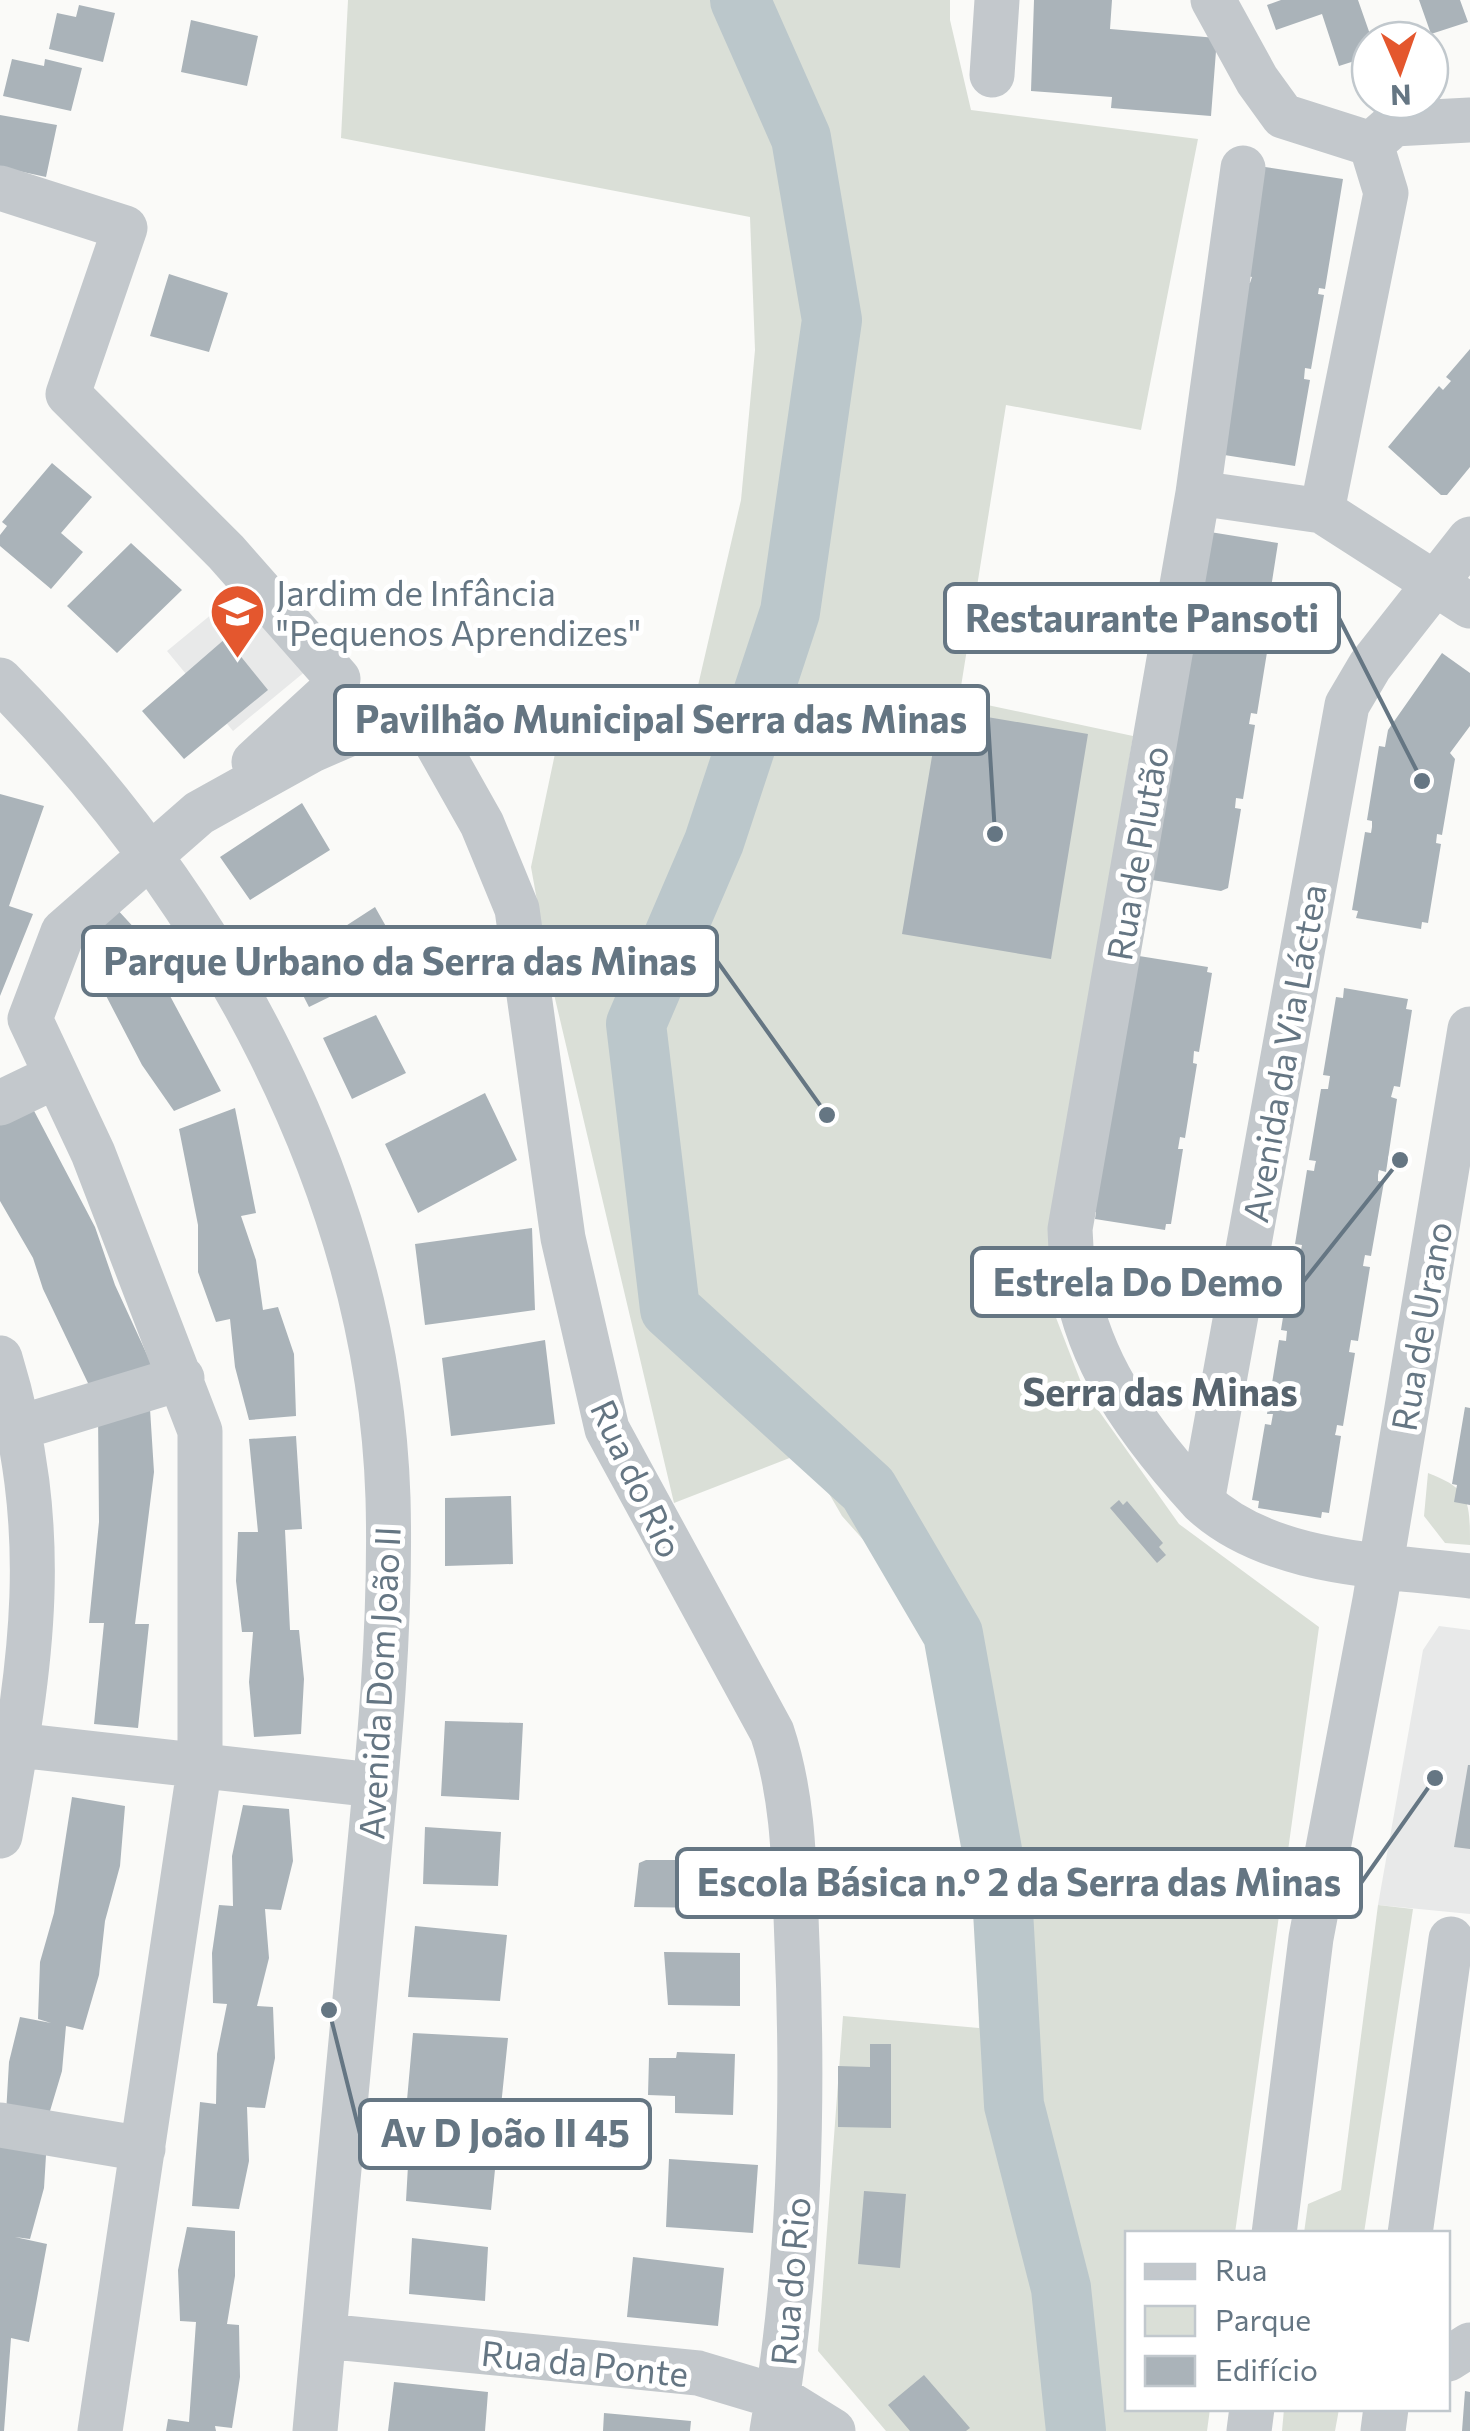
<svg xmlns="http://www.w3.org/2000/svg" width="1470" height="2431" font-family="Commissioner,sans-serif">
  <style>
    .built { fill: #e8e9e9 }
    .green { fill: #dadfd7 }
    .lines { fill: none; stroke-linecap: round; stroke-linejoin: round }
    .river { stroke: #bbc7cb; stroke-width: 60 }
    .building { fill: #aab3b9 }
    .minor { stroke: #c3c8cc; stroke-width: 45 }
    .labels { text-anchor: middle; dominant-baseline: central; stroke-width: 10; stroke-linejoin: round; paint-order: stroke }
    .poi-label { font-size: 35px; fill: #657683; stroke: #fff; text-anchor: start }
    .street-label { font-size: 35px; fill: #657683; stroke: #fff }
    .neighbourhood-label { font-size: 38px; font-weight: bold; fill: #57646e; stroke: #fff }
    .leader { fill: none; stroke: #657683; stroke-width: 4 }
    .callout-dot { fill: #657683; stroke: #fff; stroke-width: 4 }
    .callout { fill: #fff; stroke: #657683; stroke-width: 4 }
    .callout-label { font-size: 38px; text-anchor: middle; font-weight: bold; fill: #657683 }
  </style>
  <rect width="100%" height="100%" fill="#fafaf8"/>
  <path class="built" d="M 241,590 L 307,670 L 233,731 L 167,651 Z
    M 1439,1626 L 1470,1630 L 1470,1914 L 1378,1905 L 1423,1650 Z"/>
  <path class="green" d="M 348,0 L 950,0 L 950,20 L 971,110 L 1198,139 L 1141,430 L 1006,405 L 959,699 L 1133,736 L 1051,1239 L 1048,1297 L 1084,1390 L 1179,1524 L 1319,1627 L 1235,2233 L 1128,2234 L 1128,2408 L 1210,2409 L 1207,2431 L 886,2431 L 818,2351 L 843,2016 L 979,2028 L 973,1816 L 933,1618 L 842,1516 L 805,1452 L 674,1503 L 553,990 L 531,867 L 560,730 L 684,746 L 741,500 L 755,350 L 750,217 L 341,138 Z
    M 1428,1473 C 1470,1489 1470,1501 1470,1545 L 1445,1543 L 1424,1516 Z
    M 1378,1905 L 1413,1909 L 1364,2233 L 1304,2233 L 1308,2204 L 1341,2190 Z
    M 1284,2409 L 1339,2409 L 1335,2431 L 1282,2431 Z"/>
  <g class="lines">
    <path class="river" d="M 740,0 L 801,138 L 832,320 L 790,612 L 714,842 L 636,1024 L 670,1309 L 868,1489 L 953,1634 L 1003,1911 L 1014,2105 L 1061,2288 L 1076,2431"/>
  </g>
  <path class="building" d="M 1034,0 L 1112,0 L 1110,29 L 1217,38 L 1211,116 L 1111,108 L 1112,97 L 1031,91 Z
    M 1281,0 L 1358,0 L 1372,40 L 1370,56 L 1339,66 L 1322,14 L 1276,30 L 1267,5 Z
    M 1419,0 L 1460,0 L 1468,22 L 1431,34 Z
    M 79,5 L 115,13 L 103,62 L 49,49 L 57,13 L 76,17 Z
    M 191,20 L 258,36 L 247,86 L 181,72 Z
    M 12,59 L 44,66 L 45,59 L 82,68 L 71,111 L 3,96 Z
    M 0,115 L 57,125 L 46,177 L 0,167 Z
    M 1265,167 L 1343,179 L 1325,289 L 1319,288 L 1318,294 L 1324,295 L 1311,369 L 1305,368 L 1304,379 L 1310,380 L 1295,466 L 1218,454 L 1246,282 L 1250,283 L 1252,277 L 1247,276 Z
    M 169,274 L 228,293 L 209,352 L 150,336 Z
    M 1470,349 L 1470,467 L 1447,495 L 1441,495 L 1388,447 L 1439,386 L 1443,390 L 1451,381 L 1446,377 Z
    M 52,463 L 92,497 L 61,533 L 83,552 L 51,589 L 0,546 L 0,535 L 7,526 L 2,522 Z
    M 1210,532 L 1278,543 L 1263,639 L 1269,640 L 1257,714 L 1251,713 L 1249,724 L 1255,725 L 1243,799 L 1236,798 L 1235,808 L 1241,809 L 1228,888 L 1221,891 L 1152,880 Z
    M 131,543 L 182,590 L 117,653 L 67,606 Z
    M 226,638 L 268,690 L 184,759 L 142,711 Z
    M 1442,653 L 1470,673 L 1470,726 L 1450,753 L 1455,759 L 1442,835 L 1437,834 L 1436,843 L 1441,844 L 1428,923 L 1422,922 L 1421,929 L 1356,918 L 1358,911 L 1352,910 L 1365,832 L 1371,833 L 1372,827 L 1372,821 L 1367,820 L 1379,746 L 1385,747 L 1388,730 Z
    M 940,709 L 1088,734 L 1051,959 L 902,934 Z
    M 0,794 L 44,806 L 9,906 L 33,914 L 0,996 Z
    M 302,803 L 330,850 L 250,900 L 220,857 Z
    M 115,907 L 150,945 L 177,989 L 169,994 L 221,1091 L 174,1111 L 142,1065 L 74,934 Z
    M 375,907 L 405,960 L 309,1007 L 287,964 Z
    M 1139,956 L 1208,967 L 1207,972 L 1212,973 L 1199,1052 L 1194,1051 L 1193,1063 L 1197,1064 L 1185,1138 L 1180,1137 L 1178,1149 L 1183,1149 L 1171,1224 L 1166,1224 L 1165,1230 L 1095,1219 L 1096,1212 L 1089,1211 Z
    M 1344,988 L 1408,999 L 1406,1009 L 1412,1010 L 1400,1087 L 1394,1086 L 1391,1097 L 1397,1099 L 1386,1172 L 1379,1170 L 1378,1175 L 1378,1181 L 1384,1182 L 1371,1256 L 1365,1255 L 1364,1260 L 1363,1266 L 1370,1267 L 1358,1341 L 1351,1340 L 1349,1352 L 1355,1353 L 1343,1426 L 1337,1425 L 1336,1431 L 1335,1435 L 1341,1436 L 1329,1513 L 1322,1512 L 1321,1518 L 1258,1508 L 1259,1501 L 1252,1500 L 1265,1424 L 1271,1425 L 1273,1414 L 1267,1414 L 1279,1340 L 1286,1341 L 1287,1331 L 1281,1330 L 1293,1254 L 1300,1255 L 1302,1245 L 1295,1244 L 1307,1170 L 1314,1171 L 1315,1165 L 1316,1161 L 1309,1160 L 1321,1089 L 1328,1089 L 1330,1076 L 1323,1075 L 1336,997 L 1343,998 Z
    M 376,1015 L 406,1073 L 352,1099 L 323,1038 Z
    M 21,1086 L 95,1227 L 115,1285 L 155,1372 L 97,1402 L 43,1289 L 33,1258 L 0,1201 L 0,1098 Z
    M 485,1093 L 517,1160 L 418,1213 L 385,1144 Z
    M 235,1108 L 256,1213 L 241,1216 L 256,1260 L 263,1310 L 278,1307 L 294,1354 L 296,1416 L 249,1420 L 235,1367 L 230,1319 L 216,1322 L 198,1272 L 198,1225 L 179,1129 Z
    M 532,1228 L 535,1310 L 425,1325 L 415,1244 Z
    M 545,1340 L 555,1424 L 451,1436 L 442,1358 Z
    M 149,1393 L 154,1472 L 135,1624 L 149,1624 L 138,1728 L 94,1724 L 104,1623 L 89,1623 L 99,1522 L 98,1412 Z
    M 1465,1407 L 1470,1408 L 1470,1505 L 1454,1502 L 1457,1485 L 1452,1484 Z
    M 296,1436 L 302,1529 L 285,1530 L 290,1630 L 299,1630 L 304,1679 L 301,1734 L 254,1737 L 249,1682 L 253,1632 L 242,1632 L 236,1581 L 238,1532 L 258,1532 L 249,1439 Z
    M 511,1496 L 513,1564 L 445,1566 L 445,1498 Z
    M 1119,1500 L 1123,1505 L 1127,1501 L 1163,1543 L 1159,1547 L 1166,1555 L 1157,1563 L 1110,1508 Z
    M 445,1721 L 523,1723 L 519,1800 L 441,1796 Z
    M 1468,1765 L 1470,1765 L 1470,1849 L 1454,1847 Z
    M 72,1797 L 125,1806 L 120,1866 L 105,1921 L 99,1975 L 83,2030 L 66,2026 L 62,2071 L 47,2121 L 6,2114 L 9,2062 L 20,2017 L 51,2023 L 38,2019 L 40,1962 L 54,1913 Z
    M 243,1805 L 289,1809 L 293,1861 L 281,1910 L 265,1909 L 269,1958 L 257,2006 L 273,2007 L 275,2058 L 265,2108 L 247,2107 L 249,2161 L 239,2209 L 192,2206 L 200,2102 L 216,2104 L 217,2054 L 227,2004 L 213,2003 L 212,1953 L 219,1905 L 233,1906 L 232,1856 Z
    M 425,1827 L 501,1832 L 498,1886 L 423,1884 Z
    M 646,1860 L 727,1860 L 726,1903 L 721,1908 L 634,1907 L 639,1863 Z
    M 415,1926 L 507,1935 L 500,2001 L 408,1997 Z
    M 664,1952 L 740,1953 L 740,2006 L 668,2005 Z
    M 413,2033 L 508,2038 L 501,2106 L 407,2100 Z
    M 870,2044 L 891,2044 L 891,2128 L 838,2127 L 838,2066 L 870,2067 Z
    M 677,2052 L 735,2054 L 733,2115 L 675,2113 L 675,2096 L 648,2095 L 649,2058 L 676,2058 Z
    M 410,2130 L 498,2139 L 491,2210 L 406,2201 Z
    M 0,2135 L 47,2139 L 44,2188 L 30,2239 L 15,2237 L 47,2244 L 29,2342 L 11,2338 L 4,2431 L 0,2431 Z
    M 669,2159 L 758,2165 L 753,2233 L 666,2227 Z
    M 864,2191 L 906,2194 L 900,2268 L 858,2264 Z
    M 187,2227 L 235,2231 L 235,2276 L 227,2324 L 239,2325 L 240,2377 L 232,2428 L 215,2426 L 216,2431 L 166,2431 L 168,2419 L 189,2422 L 196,2322 L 180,2321 L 178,2270 Z
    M 412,2238 L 488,2247 L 485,2301 L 409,2294 Z
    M 633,2257 L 724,2268 L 718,2326 L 627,2317 Z
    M 924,2375 L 970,2428 L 966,2431 L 910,2431 L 888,2405 Z
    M 394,2382 L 488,2392 L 485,2431 L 388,2431 Z
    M 1465,2391 L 1470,2392 L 1470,2431 L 1462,2431 Z
    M 604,2413 L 691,2421 L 690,2431 L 603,2431 Z"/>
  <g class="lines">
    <path class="minor" d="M 1213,0 L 1257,80 L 1283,116 L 1371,144 L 1386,193 L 1322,511
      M 992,75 L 997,0
      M 1371,144 L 1394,124 L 1470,120
      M 0,188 L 125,228 L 68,394 L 226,552 L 338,679 L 328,694 L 254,762
      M 1198,493 L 1322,511 L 1470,606
      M 1470,539 L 1370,666 L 1347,705 L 1202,1502 C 1270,1565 1382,1565 1470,1576
      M 0,680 C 214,896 378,1188 388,1498 C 392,1648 374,1797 360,1946 C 344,2108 330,2269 315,2431
      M 0,1103 L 54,1077
      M 0,1358 C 53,1532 32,1662 0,1836
      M 21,1427 L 182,1378
      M 1202,1502 C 1128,1421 1072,1341 1070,1229 L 1198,493 L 1243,168
      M 17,1745 L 374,1785
      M 0,2125 L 143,2149
      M 1274,2234 L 1311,1938 L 1375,1600 L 1470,1029
      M 1410,2234 L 1451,1939
      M 324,2336 L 698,2373 L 778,2397 L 833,2431
      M 1448,2359 L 1470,2345
      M 100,2431 L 200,1764 L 200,1431 L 93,1153 L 30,1019 L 63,932 L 199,813 L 312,750 L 356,731 L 420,714 L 482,824 L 517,909 L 563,1238 L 607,1429 L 772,1732 C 795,1801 794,1872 797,1943 C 804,2106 800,2270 772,2431
      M 1249,2431 L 1252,2408
      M 1383,2431 L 1386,2408"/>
  </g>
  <defs>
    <symbol id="school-pin" viewBox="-11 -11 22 30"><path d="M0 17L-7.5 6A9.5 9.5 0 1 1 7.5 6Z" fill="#e4572e" stroke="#fff"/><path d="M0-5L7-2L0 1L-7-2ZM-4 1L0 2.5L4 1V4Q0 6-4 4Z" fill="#fff"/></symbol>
  </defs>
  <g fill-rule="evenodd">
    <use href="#school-pin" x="206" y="580" width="63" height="86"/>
  </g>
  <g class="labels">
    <g class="poi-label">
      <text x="276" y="591">Jardim de Infância<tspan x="276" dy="40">"Pequenos Aprendizes"</tspan></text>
    </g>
    <g class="street-label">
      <text transform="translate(1136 853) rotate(-80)">Rua de Plutão</text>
      <text transform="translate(1283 1053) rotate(-80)">Avenida da Via Láctea</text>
      <text transform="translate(1420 1326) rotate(-80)">Rua de Urano</text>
      <text transform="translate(638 1478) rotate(65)">Rua do Rio</text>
      <text transform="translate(378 1683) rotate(-87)">Avenida Dom João II</text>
      <text transform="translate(789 2281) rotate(-85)">Rua do Rio</text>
      <text transform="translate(585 2362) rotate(6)">Rua da Ponte</text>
    </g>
    <g class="neighbourhood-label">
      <text x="1160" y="1390">Serra das Minas</text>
    </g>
  </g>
  <path class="leader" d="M1422 781L1339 618M995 834L988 720M827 1115L717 961M1400 1160L1303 1282M1435 1778L1361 1883M329 2010L360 2134"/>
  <g class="callout-dot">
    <circle cx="1422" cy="781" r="10"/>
    <circle cx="995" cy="834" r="10"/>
    <circle cx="827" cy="1115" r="10"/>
    <circle cx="1400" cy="1160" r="10"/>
    <circle cx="1435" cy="1778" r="10"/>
    <circle cx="329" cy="2010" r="10"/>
  </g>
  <g class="callout">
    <rect x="945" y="584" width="394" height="68" rx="10"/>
    <rect x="335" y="686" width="653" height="68" rx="10"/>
    <rect x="83" y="927" width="634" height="68" rx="10"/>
    <rect x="972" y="1248" width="331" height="68" rx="10"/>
    <rect x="677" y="1849" width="684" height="68" rx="10"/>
    <rect x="360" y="2100" width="290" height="68" rx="10"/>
  </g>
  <g class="callout-label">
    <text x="1142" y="632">Restaurante Pansoti</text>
    <text x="661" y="733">Pavilhão Municipal Serra das Minas</text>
    <text x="400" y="975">Parque Urbano da Serra das Minas</text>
    <text x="1138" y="1296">Estrela Do Demo</text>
    <text x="1019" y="1896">Escola Básica n.º 2 da Serra das Minas</text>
    <text x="505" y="2147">Av D João II 45</text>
  </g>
  <rect x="1125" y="2231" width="325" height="180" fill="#ffffff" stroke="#c1c8cd" stroke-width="2.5"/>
  <rect x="1145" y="2264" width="50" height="15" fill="#c3c8cc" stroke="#c1c8cd" stroke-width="2.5"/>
  <text x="1215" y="2281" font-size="30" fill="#657683">Rua</text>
  <rect x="1145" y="2306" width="50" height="30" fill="#dadfd7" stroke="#c1c8cd" stroke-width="2.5"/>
  <text x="1215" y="2331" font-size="30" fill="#657683">Parque</text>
  <rect x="1145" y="2356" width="50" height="30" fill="#aab3b9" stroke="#c1c8cd" stroke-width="2.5"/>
  <text x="1215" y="2381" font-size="30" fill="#657683">Edifício</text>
  <g transform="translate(1400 70) rotate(178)"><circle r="48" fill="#ffffff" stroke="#c1c8cd" stroke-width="2.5"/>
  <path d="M0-8L18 38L0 25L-18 38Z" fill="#e4572e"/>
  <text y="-15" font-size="28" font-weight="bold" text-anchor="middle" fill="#657683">N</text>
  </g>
</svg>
